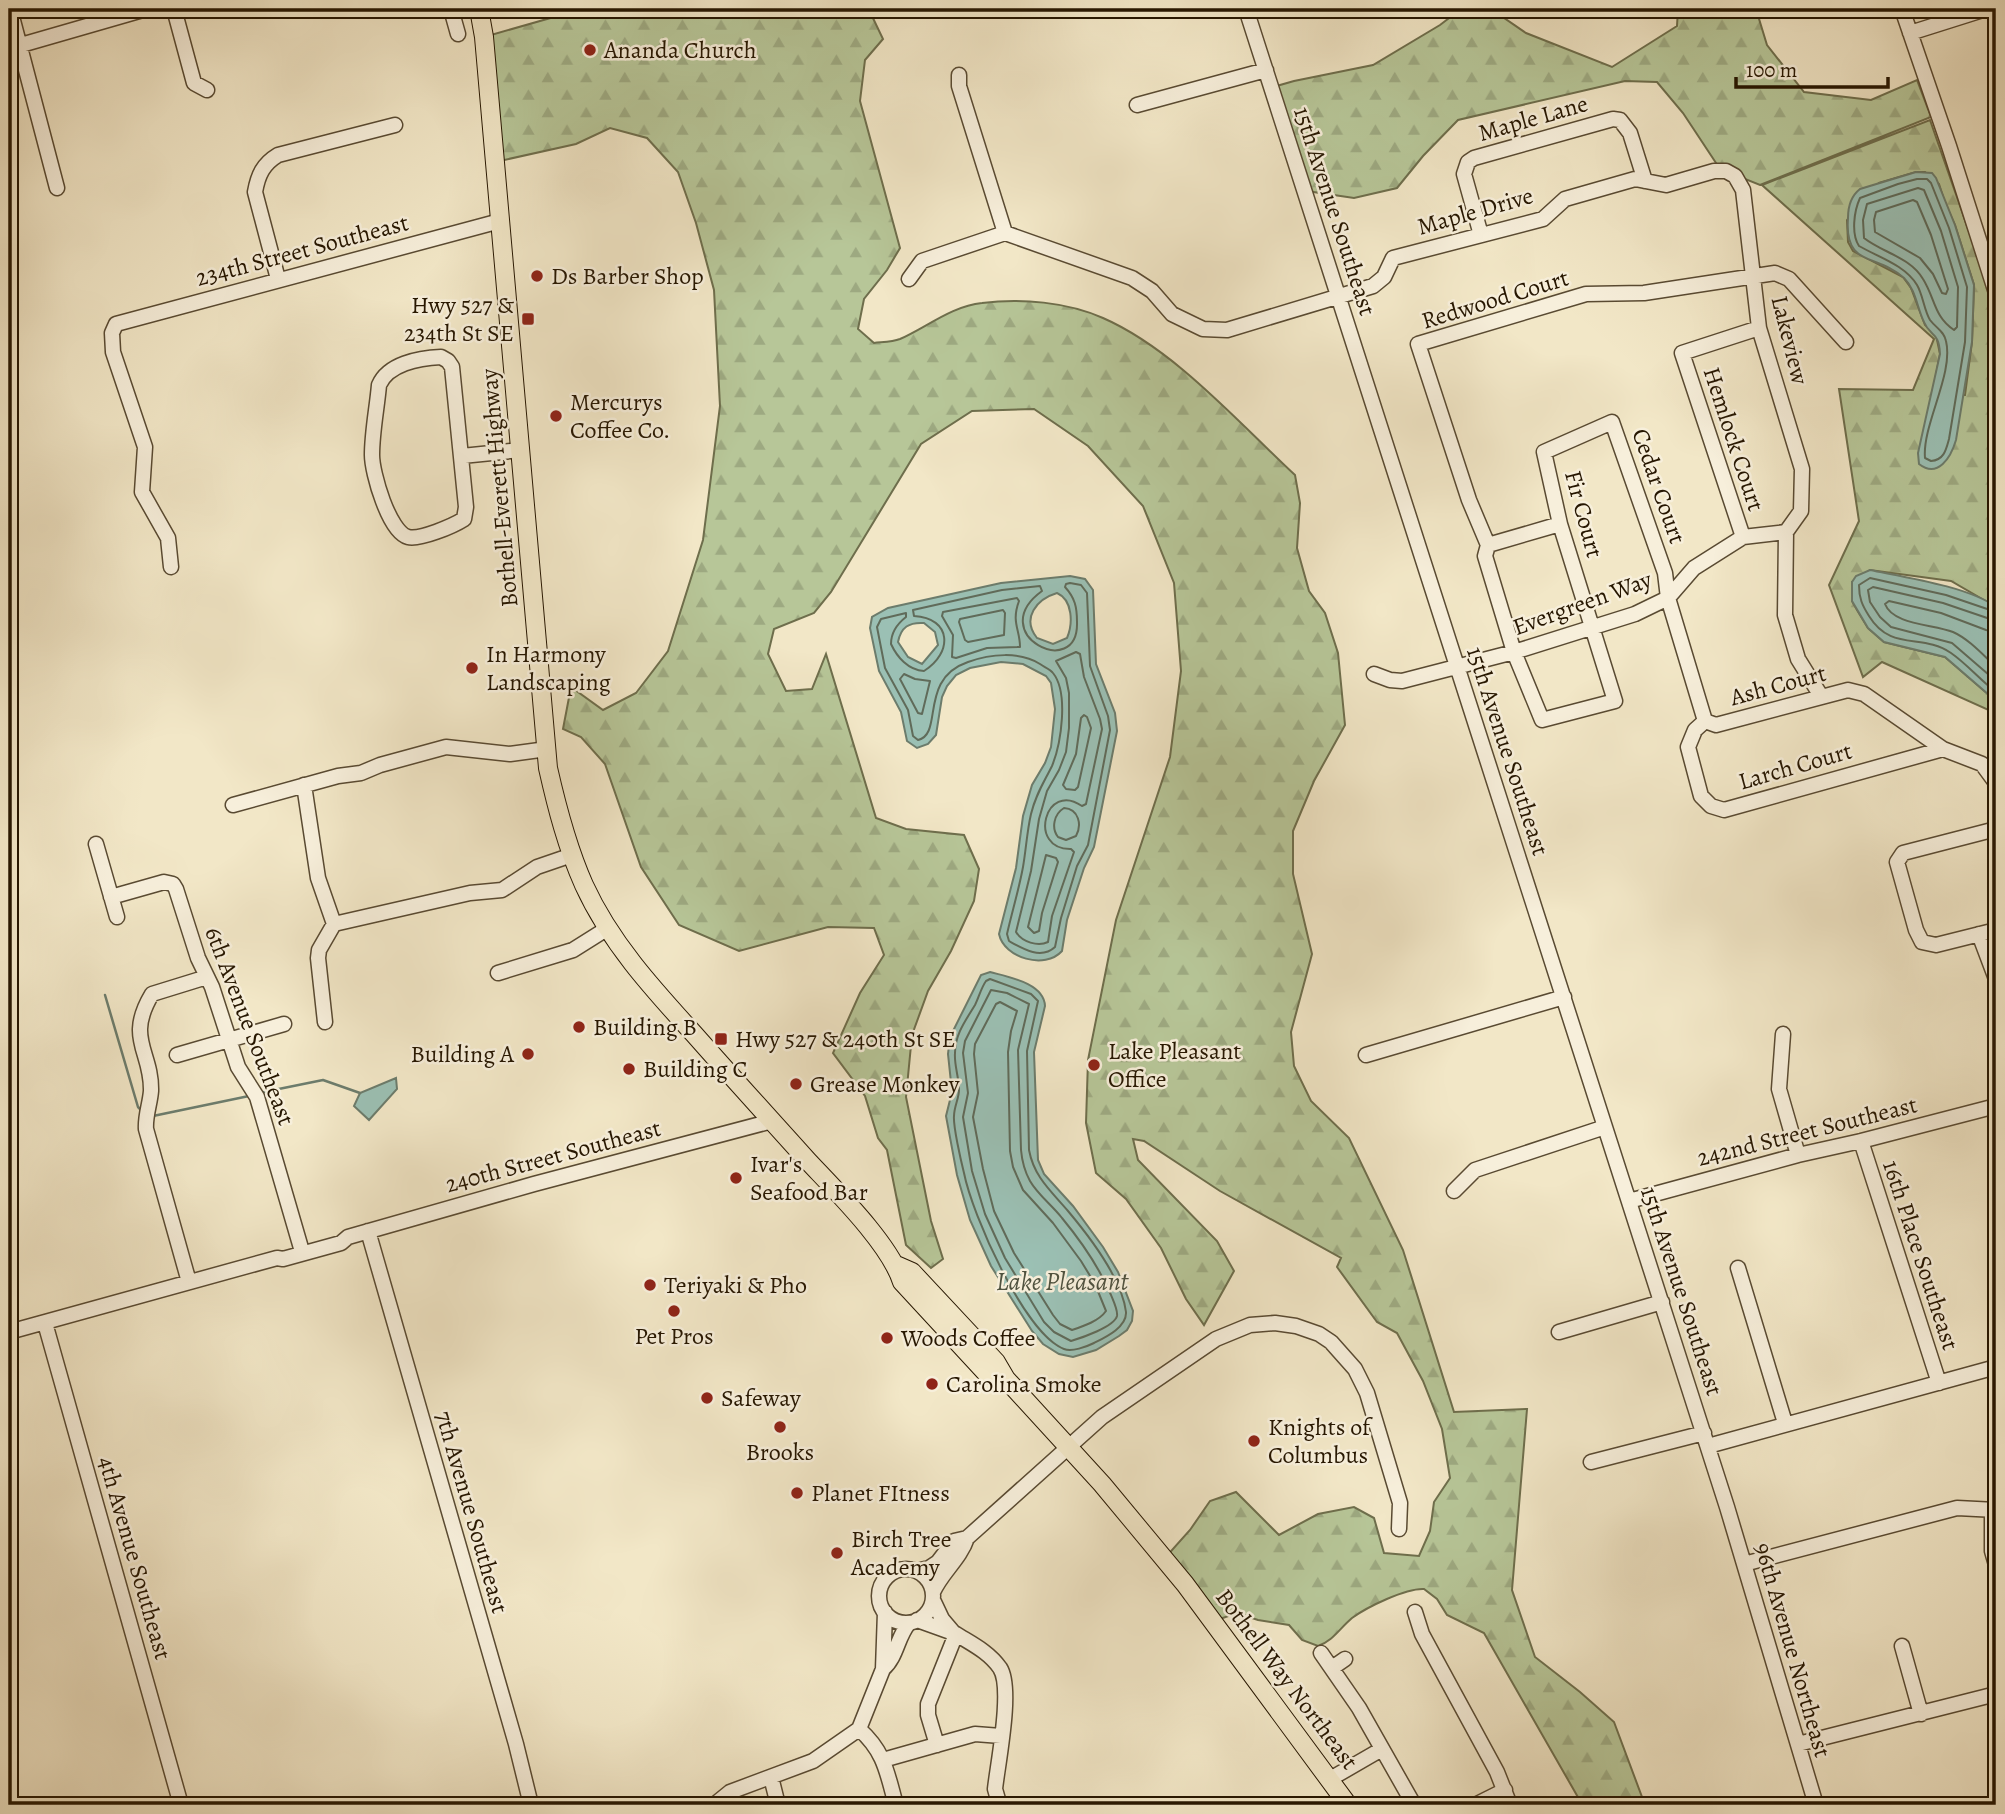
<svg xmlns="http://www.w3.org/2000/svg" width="2005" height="1814" font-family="Alegreya,serif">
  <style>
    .forest { fill: url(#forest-firs); stroke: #6e6e4c; stroke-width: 2; fill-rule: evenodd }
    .water { fill: #9bc0b4; stroke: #6c7c6c; stroke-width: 2; fill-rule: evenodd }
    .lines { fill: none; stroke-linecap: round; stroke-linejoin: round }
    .shore { stroke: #606b5a; stroke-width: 2 }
    .stream { stroke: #6c7c6c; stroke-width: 2.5 }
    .minor-casing { stroke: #594a32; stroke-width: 17 }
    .major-casing { stroke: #261600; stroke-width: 20 }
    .minor { stroke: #f7efdb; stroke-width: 14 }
    .major { stroke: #f2e7c7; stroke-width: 18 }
    .poi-dot { fill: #8f2418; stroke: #f7efdb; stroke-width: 2.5 }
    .labels { text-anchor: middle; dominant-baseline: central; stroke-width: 5; stroke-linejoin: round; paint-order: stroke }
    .poi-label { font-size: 24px; fill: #261600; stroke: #f7efdb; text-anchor: start }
    .street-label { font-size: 24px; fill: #261600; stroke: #f7efdb }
    .water-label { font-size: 26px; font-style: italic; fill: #4f523f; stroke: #f7efdb }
  </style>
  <defs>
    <pattern id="forest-firs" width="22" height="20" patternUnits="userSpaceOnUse" patternTransform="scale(1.75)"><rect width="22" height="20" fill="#b7c698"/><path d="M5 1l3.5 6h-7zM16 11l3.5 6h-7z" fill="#9da981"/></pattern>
  </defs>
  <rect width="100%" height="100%" fill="#f2e7c7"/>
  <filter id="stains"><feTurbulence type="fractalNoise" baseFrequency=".00286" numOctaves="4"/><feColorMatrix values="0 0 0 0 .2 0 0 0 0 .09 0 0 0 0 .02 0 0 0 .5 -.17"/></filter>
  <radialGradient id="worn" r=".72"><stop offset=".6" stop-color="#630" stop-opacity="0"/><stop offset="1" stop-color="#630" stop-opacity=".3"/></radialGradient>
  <path class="forest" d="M 582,9 L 865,9 L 871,14 L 883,39 L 865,60 L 860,101 L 900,248 L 887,270 L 864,299 L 858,329 L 874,343 C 882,342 892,342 900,339 C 927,327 952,306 982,303 C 1021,298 1067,302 1103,318 C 1174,349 1238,422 1295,475 L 1300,503 L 1297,548 L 1309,591 L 1325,613 L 1338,653 L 1345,725 L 1314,781 L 1293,831 L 1293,874 L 1312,954 L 1291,1032 L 1294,1066 L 1311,1101 L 1349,1138 L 1403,1250 L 1454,1412 L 1527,1409 L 1512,1590 L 1535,1657 L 1580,1692 L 1614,1722 L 1645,1805 L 1575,1805 L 1579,1799 L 1484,1633 L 1447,1615 L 1437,1599 L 1424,1589 C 1406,1588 1367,1607 1352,1618 C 1340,1628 1333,1641 1318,1646 L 1302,1640 L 1289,1625 L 1258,1620 L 1237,1613 L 1214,1621 L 1164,1559 L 1190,1530 L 1210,1501 L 1236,1492 L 1279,1535 L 1318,1514 L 1354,1507 L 1374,1518 L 1384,1553 L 1419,1556 L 1430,1531 L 1434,1502 L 1450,1478 L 1442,1429 L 1423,1381 L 1397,1333 L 1377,1322 L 1337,1267 L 1341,1258 L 1220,1191 L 1144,1141 L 1133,1139 L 1138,1160 L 1217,1241 L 1234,1271 L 1204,1325 L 1186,1299 L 1161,1248 L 1126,1199 L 1096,1173 L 1086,1123 L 1088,1060 L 1116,920 L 1170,757 L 1181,671 L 1174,583 L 1143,506 L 1088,446 L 1034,409 L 972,411 L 921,444 L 831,592 L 814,613 L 774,629 L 768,654 L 786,691 L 812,689 L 826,654 L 876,818 L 906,829 L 964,835 L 979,869 L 974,901 L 951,951 L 928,991 L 912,1035 L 906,1097 L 931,1221 L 943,1259 L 931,1268 L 906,1245 L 887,1150 L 878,1138 L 865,1096 L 833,1053 L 860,993 L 884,955 L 874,928 L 828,927 L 739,951 L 679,925 L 641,867 L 605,764 L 581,737 L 563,729 L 571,687 L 603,710 L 636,693 L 668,651 L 703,540 L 720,406 L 714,290 L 696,223 L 678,172 L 647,138 L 610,128 L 576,144 L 495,162 L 484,37 Z
    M 1461,9 L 1491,9 L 1526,33 L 1612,67 L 1677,26 L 1678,9 L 1756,9 L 1767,45 L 1804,92 L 1871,100 L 1917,80 L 1931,117 L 1760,185 L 1720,169 L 1683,113 L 1657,82 L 1625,81 L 1458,120 L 1423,156 L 1397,188 L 1354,198 L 1300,190 L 1266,89 L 1294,81 L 1373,65 L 1440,25 Z
    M 1930,120 L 1996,309 L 1996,607 L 1951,581 L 1870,570 L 1852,582 L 1852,601 L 1857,610 L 1868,628 L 1884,642 L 1945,657 L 1996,701 L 1996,716 L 1991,711 L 1882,662 L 1863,677 L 1829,585 L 1859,521 L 1839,389 L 1913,390 L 1934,339 L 1762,185 ZM 1916,172 L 1925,172 L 1939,184 L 1945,203 L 1955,225 L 1974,285 L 1972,342 L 1965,395 L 1932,396 L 1940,354 L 1936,335 L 1925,325 L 1911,288 L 1903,277 L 1853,251 L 1848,242 L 1847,220 L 1879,183 Z"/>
  <path class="water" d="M 1916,172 L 1932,173 L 1936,178 L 1955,225 L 1974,285 L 1972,342 L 1956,440 C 1951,457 1938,479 1919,464 L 1918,453 L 1940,354 C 1939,331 1930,337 1924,322 C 1917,308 1916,290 1904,278 C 1877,253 1844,268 1848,218 C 1848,206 1851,196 1860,189 Z
    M 1870,570 C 1904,577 1970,587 1996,607 L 1996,701 L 1945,657 L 1884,642 L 1868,628 L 1852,601 L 1852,582 L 1856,576 Z
    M 1070,576 L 1085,579 L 1093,590 L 1096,664 L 1115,713 L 1117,731 L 1094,847 L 1084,868 L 1067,920 L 1062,951 C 1045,970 1004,958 999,934 L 1016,868 L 1023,816 L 1032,785 L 1045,763 L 1051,747 L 1055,709 L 1051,683 L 1046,676 L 1023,664 L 1001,662 L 970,668 L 956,675 L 947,686 L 942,697 L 936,735 L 928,744 L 917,748 L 907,741 L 901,712 L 879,671 L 870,628 L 872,617 L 888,608 L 1001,583 ZM 1057,593 C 1073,600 1073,624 1067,638 L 1053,644 L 1037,638 C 1021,618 1037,599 1057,593 ZM 924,623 L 935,632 L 938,645 L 922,664 L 908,657 L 898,642 C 901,627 909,622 924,623 Z
    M 990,972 C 1008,977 1044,983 1045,1006 L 1034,1052 L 1038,1160 L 1044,1174 L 1073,1206 L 1103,1247 L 1118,1272 L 1133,1311 L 1132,1321 L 1127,1330 L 1119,1336 L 1096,1350 L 1073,1357 L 1059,1354 L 1043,1344 L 1032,1331 L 991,1266 L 970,1220 L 957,1175 L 946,1116 L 952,1092 L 948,1054 L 950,1037 L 981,975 Z
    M 396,1078 L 397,1089 L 369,1120 L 354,1106 L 360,1093 Z"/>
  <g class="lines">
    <path class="shore" d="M 1917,179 L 1927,179 L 1931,183 L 1949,228 L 1967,287 L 1965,342 L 1949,439 C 1946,450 1944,460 1931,461 L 1925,458 C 1922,425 1954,374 1946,341 C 1944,331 1936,328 1930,320 C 1924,310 1923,295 1917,285 C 1905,265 1878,257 1859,246 C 1851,234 1854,211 1860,198 L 1898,184 Z
      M 1918,188 L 1924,190 L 1941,231 L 1958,287 L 1957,327 L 1954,330 C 1934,317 1935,298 1923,279 C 1910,257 1883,253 1864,238 L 1863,220 L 1867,204 Z
      M 1913,200 L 1917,202 L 1931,235 L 1948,289 L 1946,294 L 1942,293 L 1933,274 L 1920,258 L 1875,232 L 1874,220 L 1876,212 Z
      M 1070,583 L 1081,585 L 1087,593 L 1090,666 L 1108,716 L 1110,730 L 1088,845 L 1077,866 L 1061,918 L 1055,947 C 1041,960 1023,949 1009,941 L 1007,934 C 1012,912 1019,889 1023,867 C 1026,850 1027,831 1031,814 C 1036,794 1043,784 1052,766 C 1061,744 1069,693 1053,673 C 1050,669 1044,667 1040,664 C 1020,651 990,654 968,662 C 918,679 944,734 918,740 L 913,736 L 908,710 L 885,668 L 877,627 L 881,619 L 906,613 L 906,617 C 897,624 891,632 891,644 C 897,657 908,670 924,671 C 953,653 952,618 914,616 L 913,610 L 1002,590 L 1040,586 L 1042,591 C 983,634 1079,682 1077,622 C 1077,607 1075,598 1065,587 L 1066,584 Z
      M 1017,598 L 1019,601 C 1011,623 1020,629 1020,647 L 987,648 L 956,658 L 952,657 L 953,635 L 942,616 L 943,612 Z
      M 1003,610 L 1005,613 L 1004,635 L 968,642 L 965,640 L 959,622 L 960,619 Z
      M 1996,612 L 1946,595 L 1870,578 L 1859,585 C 1859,598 1862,605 1869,616 C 1891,652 1922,633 1951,653 C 1967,664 1980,680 1996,692
      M 1996,621 L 1943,603 L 1873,587 L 1868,590 L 1870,602 L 1880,617 L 1891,627 L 1952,643 L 1996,681
      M 1996,632 L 1986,630 L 1941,613 L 1889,601 L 1885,604 C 1893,625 1933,624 1953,632 C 1969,639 1984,656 1996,667
      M 1076,652 L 1080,654 L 1084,677 L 1100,719 L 1102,729 L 1086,804 L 1082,806 C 1045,780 1027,850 1071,849 L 1074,852 L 1052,916 L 1048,942 C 1038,947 1022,942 1016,932 L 1031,871 L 1039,819 L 1047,791 L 1059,770 L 1066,752 L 1069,728 L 1069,693 L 1066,678 L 1056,661 Z
      M 904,674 L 915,679 L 930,681 L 922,714 L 918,713 L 900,679 Z
      M 1084,715 L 1087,717 L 1091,728 L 1078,787 L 1075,790 L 1066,789 L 1063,785 L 1076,754 L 1081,718 Z
      M 1064,808 C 1079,809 1082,825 1076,836 L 1066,840 L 1058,837 C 1051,828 1054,814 1064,808 Z
      M 1046,855 L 1056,858 L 1058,862 L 1042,913 L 1039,931 L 1034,933 L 1028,927 Z
      M 990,979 L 1031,994 L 1038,1001 L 1027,1051 L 1029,1150 C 1034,1177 1051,1191 1068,1211 C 1089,1236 1122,1279 1126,1312 C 1127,1327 1106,1337 1094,1343 C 1086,1347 1072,1352 1064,1349 C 1024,1333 972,1214 964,1173 C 961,1161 953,1126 954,1116 C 954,1107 959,1098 959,1090 C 959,1077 954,1065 955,1053 C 955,1034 966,1020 975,1005 C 979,997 981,988 986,981 Z
      M 991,990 L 1007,993 L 1029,1004 L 1018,1050 L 1021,1150 C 1022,1161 1025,1172 1030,1181 C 1038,1195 1052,1205 1062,1218 C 1081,1241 1099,1267 1111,1295 C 1113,1300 1118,1310 1117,1316 C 1114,1327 1081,1338 1071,1341 L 1054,1332 L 1044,1322 L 1005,1258 L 985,1214 L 972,1171 L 963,1117 L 968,1093 L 963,1053 L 965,1041 Z
      M 1000,1002 L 1017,1011 L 1011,1031 L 1008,1052 L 1010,1151 L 1013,1167 L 1023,1190 L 1053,1223 L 1081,1261 L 1095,1284 L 1106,1311 C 1099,1321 1084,1326 1072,1330 L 1060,1324 L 1053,1315 L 1014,1253 L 994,1211 L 983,1169 L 973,1117 L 978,1093 L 974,1054 L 975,1044 L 996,1004 Z"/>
    <path class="stream" d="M 105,995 L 138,1107 L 142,1111
      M 259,1093 L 323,1080 L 360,1093
      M 153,1116 L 249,1096"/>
    <defs>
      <path id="minor" d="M 10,9 L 57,188
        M 174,9 L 194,83 L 207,90
        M 451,9 L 458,34
        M 1246,9 L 1727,1507 L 1816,1805
        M 1902,9 L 1949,146 L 1996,293
        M 1910,33 L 1986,9
        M 21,45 L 146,9
        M 959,75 L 959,86 L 1005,233
        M 1137,105 L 1266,70
        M 1005,233 L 1132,278 L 1152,291 L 1172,314 L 1203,329 L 1227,330 L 1373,286 L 1384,277 L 1393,258 L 1543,219 L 1565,199 L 1635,179 L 1666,185 L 1714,171 L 1726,171 L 1735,176 L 1743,190 L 1759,328 L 1802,469 L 1801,511 L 1786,532
        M 1481,235 L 1464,174 L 1468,162 L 1474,158 L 1613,119 L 1620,120 L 1630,133 L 1645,181
        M 278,279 L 255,192 C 258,175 263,164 278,155 L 395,125
        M 909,279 L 922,261 L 1005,233
        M 441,357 L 448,361 L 452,367 L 466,507 L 464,519 C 453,526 420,540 408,537 C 389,532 372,473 372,455 C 372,432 377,408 379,385 C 388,364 418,358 441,357 Z
        M 462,456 L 521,450
        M 1786,532 L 1785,615 L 1798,659 L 1821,696
        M 1743,537 L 1682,353 L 1759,328
        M 1488,545 L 1485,556 L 1514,652 L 1542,720 L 1615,701 L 1560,524 L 1544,452 L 1612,422 L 1665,573 L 1668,598 L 1705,721
        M 1488,545 L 1469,500 L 1418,344 L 1586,294 L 1644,293 L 1775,273 L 1789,279 L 1846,342
        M 1488,545 L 1560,524
        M 171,567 L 168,538 L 142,492 L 145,447 L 113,352 L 112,333 L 116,324 L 500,221
        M 1374,674 L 1390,680 L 1402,681 L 1514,652 L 1635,614 L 1668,598 L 1694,568 L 1743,537 L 1786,532
        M 1705,721 L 1695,730 L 1688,747 L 1701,796 L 1711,806 L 1724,810 L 1943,749
        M 1705,721 L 1716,725 L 1848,690 L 1864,694 L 1943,749 L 1982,764 L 1996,783
        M 304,785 L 318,878 L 334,924 L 319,950 L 318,958 L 325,1022
        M 233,805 L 338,776 L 361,773 L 380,765 L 446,747 L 510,754 L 547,749
        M 1996,829 L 1903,853 L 1897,862 L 1916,930 L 1922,942 L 1936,945 L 1996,930
        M 96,844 L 117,917
        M 111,897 L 164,882 L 173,884 L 176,889 L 198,958 L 212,987 L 238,1067 L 257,1097 L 301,1248
        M 334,924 L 470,893 L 502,890 L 537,867 L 572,855
        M 1979,934 L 1996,979
        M 498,973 L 573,950 L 608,928
        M 1783,1034 L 1779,1089 L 1798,1155
        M 177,1055 L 284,1024
        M 1366,1055 L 1564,997
        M 1861,1141 L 1939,1383
        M 1454,1191 L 1475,1170 L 1605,1127
        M 1629,1201 L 1798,1155 L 1861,1141 L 1996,1106
        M 368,1231 L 516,1744 L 531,1805
        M 1738,1268 L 1785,1423
        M 189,1282 L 146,1129 C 145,1116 150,1104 151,1091 C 152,1051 125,1039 152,994 L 207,977
        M 45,1323 L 181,1805
        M 9,1332 L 277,1258 L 283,1259 L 341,1243 L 348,1237 L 534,1184 L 772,1121
        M 1559,1332 L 1662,1302
        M 1708,1446 L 1996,1367
        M 1591,1462 L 1704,1433
        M 1992,1510 L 1992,1551 L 1996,1565
        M 1744,1564 L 1957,1508 L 1996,1510
        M879 1596a27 27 0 1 1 54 0a27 27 0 1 1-54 0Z
        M 917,1571 L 929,1568 L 938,1562 L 954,1541 L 967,1538 L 1102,1417 L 1216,1339 L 1250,1325 L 1275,1323 L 1296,1326 L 1319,1334 L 1331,1342 L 1355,1369 L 1367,1393 L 1400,1503 L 1399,1529
        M 933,1592 C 942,1572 960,1559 967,1538
        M 933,1600 L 942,1619 L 953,1632
        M 1415,1612 L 1422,1634 L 1497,1772 L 1510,1805
        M 917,1620 L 956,1634
        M 1902,1646 L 1921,1714
        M 1321,1653 L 1359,1708 L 1414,1805
        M 1332,1668 L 1345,1659
        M 883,1669 L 885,1612
        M 859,1729 L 883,1669 C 897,1657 897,1637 909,1623
        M 859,1729 C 885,1752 887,1773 896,1805
        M 1798,1744 L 1996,1694
        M 937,1745 L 928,1715 L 928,1704 L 956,1634 C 972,1644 989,1652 1000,1668 C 1013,1688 998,1762 995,1789 L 999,1803 L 993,1805
        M 883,1760 L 975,1734 L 1001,1736
        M 771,1777 L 778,1805
        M 1330,1779 L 1382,1749
        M 714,1805 L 730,1792 L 813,1761 L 859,1729
        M 1475,1805 L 1505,1790"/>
      <path id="major" d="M 479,9 L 484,37 L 548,768 C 557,808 567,847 584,885 C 610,942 652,988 694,1034 C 732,1077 770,1119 808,1161 C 836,1191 890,1244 902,1282 L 987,1374 L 1006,1379
        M 896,1265 L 912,1272 L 996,1362 L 1006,1379 L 1102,1484 L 1185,1584 L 1348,1805"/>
    </defs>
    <use href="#minor" class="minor-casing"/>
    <use href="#major" class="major-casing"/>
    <use href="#minor" class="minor"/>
    <use href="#major" class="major"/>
  </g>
  <g class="poi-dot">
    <circle cx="590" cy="50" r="7"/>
    <circle cx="537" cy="276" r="7"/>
    <rect x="521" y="312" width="14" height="14" rx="3.5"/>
    <circle cx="556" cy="416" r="7"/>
    <circle cx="472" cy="668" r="7"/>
    <circle cx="579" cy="1027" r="7"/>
    <rect x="714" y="1032" width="14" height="14" rx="3.5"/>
    <circle cx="528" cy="1054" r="7"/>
    <circle cx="1094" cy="1065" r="7"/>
    <circle cx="629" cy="1069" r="7"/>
    <circle cx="796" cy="1084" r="7"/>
    <circle cx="736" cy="1178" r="7"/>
    <circle cx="650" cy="1285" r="7"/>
    <circle cx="674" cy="1311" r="7"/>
    <circle cx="887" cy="1338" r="7"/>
    <circle cx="932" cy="1384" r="7"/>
    <circle cx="707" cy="1398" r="7"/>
    <circle cx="780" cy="1427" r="7"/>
    <circle cx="1254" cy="1441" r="7"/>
    <circle cx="797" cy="1493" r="7"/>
    <circle cx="837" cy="1553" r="7"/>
  </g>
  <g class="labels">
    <g class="poi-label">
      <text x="604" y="50">Ananda Church</text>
      <text x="551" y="276">Ds Barber Shop</text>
      <text x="514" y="305" text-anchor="end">Hwy 527 &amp;<tspan x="514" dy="28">234th St SE</tspan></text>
      <text x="570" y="402">Mercurys<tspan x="570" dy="28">Coffee Co.</tspan></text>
      <text x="486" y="654">In Harmony<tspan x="486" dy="28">Landscaping</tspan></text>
      <text x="593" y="1027">Building B</text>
      <text x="735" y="1039">Hwy 527 &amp; 240th St SE</text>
      <text x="1108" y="1051">Lake Pleasant<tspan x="1108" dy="28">Office</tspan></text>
      <text x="514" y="1054" text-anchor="end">Building A</text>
      <text x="643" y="1069">Building C</text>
      <text x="810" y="1084">Grease Monkey</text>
      <text x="750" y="1164">Ivar's<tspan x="750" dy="28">Seafood Bar</tspan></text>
      <text x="664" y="1285">Teriyaki &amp; Pho</text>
      <text x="674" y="1336" text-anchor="middle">Pet Pros</text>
      <text x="901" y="1338">Woods Coffee</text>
      <text x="946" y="1384">Carolina Smoke</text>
      <text x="721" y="1398">Safeway</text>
      <text x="1268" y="1427">Knights of<tspan x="1268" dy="28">Columbus</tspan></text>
      <text x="780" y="1452" text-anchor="middle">Brooks</text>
      <text x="811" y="1493">Planet FItness</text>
      <text x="851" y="1539">Birch Tree<tspan x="851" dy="28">Academy</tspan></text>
    </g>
    <g class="street-label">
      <text transform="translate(1533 118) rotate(-16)">Maple Lane</text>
      <text transform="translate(1335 211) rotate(72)">15th Avenue Southeast</text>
      <text transform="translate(1475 211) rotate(-16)">Maple Drive</text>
      <text transform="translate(302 250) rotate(-15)">234th Street Southeast</text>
      <text transform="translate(1495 299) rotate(-17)">Redwood Court</text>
      <text transform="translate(1790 340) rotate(76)">Lakeview</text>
      <text transform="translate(1734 439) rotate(72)">Hemlock Court</text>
      <text transform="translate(1659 486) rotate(71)">Cedar Court</text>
      <text transform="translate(499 488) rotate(-95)">Bothell-Everett Highway</text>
      <text transform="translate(1584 514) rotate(75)">Fir Court</text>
      <text transform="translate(1582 603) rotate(-20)">Evergreen Way</text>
      <text transform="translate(1778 685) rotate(-15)">Ash Court</text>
      <text transform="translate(1508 751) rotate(72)">15th Avenue Southeast</text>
      <text transform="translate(1795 766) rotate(-16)">Larch Court</text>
      <text transform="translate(250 1026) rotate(69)">6th Avenue Southeast</text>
      <text transform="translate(1807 1131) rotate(-14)">242nd Street Southeast</text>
      <text transform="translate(553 1156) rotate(-15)">240th Street Southeast</text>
      <text transform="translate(1921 1255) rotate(72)">16th Place Southeast</text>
      <text transform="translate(1682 1291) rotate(72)">15th Avenue Southeast</text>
      <text transform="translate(472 1512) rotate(74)">7th Avenue Southeast</text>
      <text transform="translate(135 1558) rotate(74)">4th Avenue Southeast</text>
      <text transform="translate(1793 1650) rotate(74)">96th Avenue Northeast</text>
      <text transform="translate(1287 1679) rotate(53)">Bothell Way Northeast</text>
    </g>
    <g class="water-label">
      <text x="1062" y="1281">Lake Pleasant</text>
    </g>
  </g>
  <rect width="2005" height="1814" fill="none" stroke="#f2e7c7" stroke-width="35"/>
  <rect x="10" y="10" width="1984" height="1793" fill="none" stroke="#261600" stroke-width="3.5"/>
  <rect x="18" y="18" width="1970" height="1779" fill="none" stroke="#261600" stroke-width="2"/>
  <path d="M1736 77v10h152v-10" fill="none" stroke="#261600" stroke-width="3.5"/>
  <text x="1746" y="77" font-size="21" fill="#261600" stroke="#f7efdb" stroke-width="5" paint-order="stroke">100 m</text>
  <rect width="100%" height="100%" filter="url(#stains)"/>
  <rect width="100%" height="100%" fill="url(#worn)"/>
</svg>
